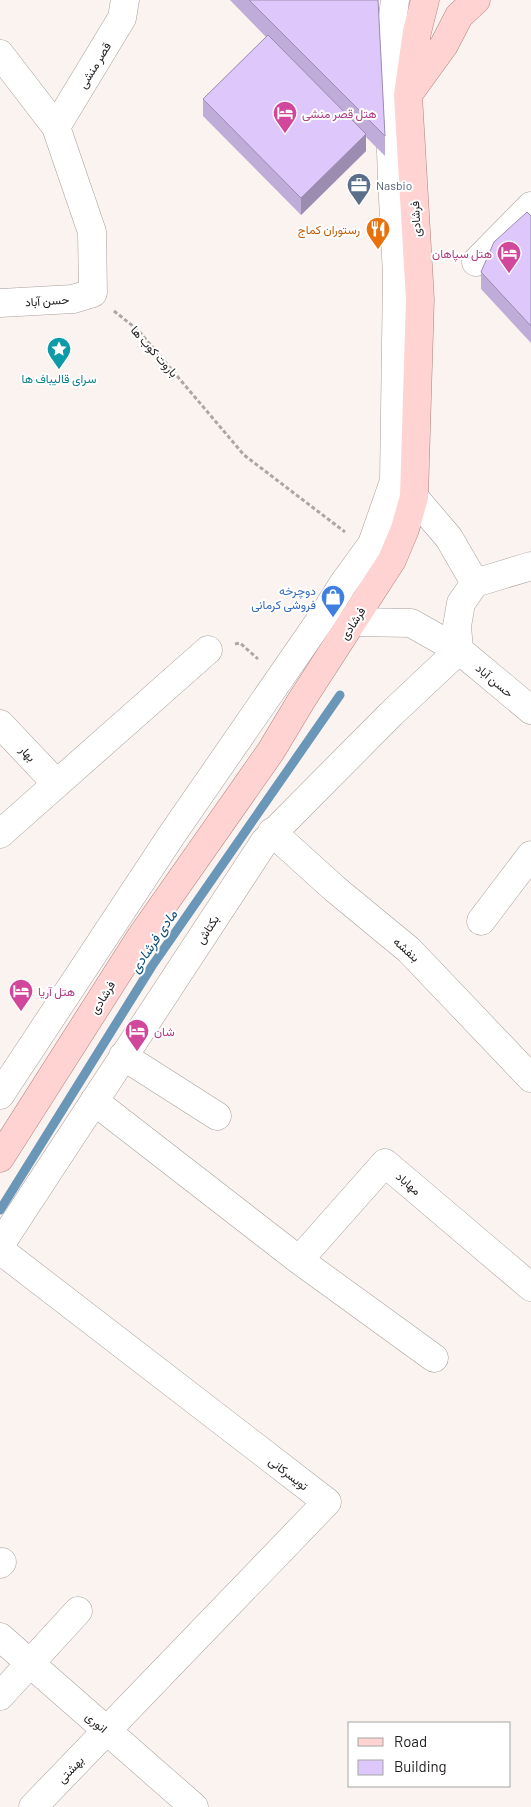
<svg xmlns="http://www.w3.org/2000/svg" width="531" height="1807" font-family="Barlow,Vazirmatn,sans-serif">
  <style>
    .lines { fill: none; stroke-linecap: round; stroke-linejoin: round }
    .stream { stroke: #6a96b8; stroke-width: 9 }
    .minor-casing { stroke: #a79f9c; stroke-width: 29 }
    .major-casing { stroke: #b0807e; stroke-width: 29 }
    .path { stroke: #ada7a4; stroke-width: 3; stroke-dasharray: 4 2.5; stroke-linecap: butt }
    .minor { stroke: #fff; stroke-width: 28 }
    .major { stroke: #fed3d1; stroke-width: 28 }
    .wall { fill: #bfacd8 }
    .shaded-wall { fill: #9b8cb0 }
    .building { fill: #dec8fb; stroke: #9b8cb0 }
    .labels { text-anchor: middle; dominant-baseline: central; stroke-width: 4; stroke-linejoin: round; paint-order: stroke }
    .street-label { font-size: 12px; fill: #201d1c; stroke: #fff }
    .hotel-label { font-size: 12px; fill: #b23c85; stroke: #fff; text-anchor: start }
    .service-label { font-size: 12px; fill: #4e5e75; stroke: #fff; text-anchor: start }
    .food-label { font-size: 12px; fill: #c56008; stroke: #fff; text-anchor: end }
    .culture-label { font-size: 12px; fill: #0d838f; stroke: #fff }
    .shop-label { font-size: 12px; fill: #366cbe; stroke: #fff; text-anchor: end }
    .water-label { font-size: 14px; font-style: italic; fill: #0f5077; stroke: #fff }
  </style>
  <rect width="100%" height="100%" fill="#fbf3ef"/>
  <g class="lines">
    <path class="stream" d="M 0,1210 L 152,966 L 340,695"/>
    <defs>
      <path id="minor" d="M 0,54 L 56,127 L 92,232 L 93,293 L 73,299 L 0,303
        M 56,127 L 122,18 L 125,0
        M 476,262 L 531,206
        M 414,497 L 449,538 L 475,583
        M 354,622 L 411,623 L 459,650 L 531,710
        M 459,650 L 457,626 L 461,603 L 475,583 L 531,566
        M 0,724 L 56,783
        M 272,832 L 335,889 L 409,950 L 531,1078
        M 0,834 L 208,650
        M 481,921 L 531,855
        M 123,1056 L 217,1116
        M 0,1095 L 171,836 L 323,616 L 343,584 L 372,544 L 394,481 L 397,275 L 392,179 L 389,92 L 392,24 L 395,0
        M 94,1101 L 299,1260 L 434,1358
        M 0,1245 L 265,841 L 391,714 L 459,650
        M 0,1250 L 327,1502 L 33,1807
        M 299,1260 L 385,1163 L 531,1287
        M 0,1564 L 2,1562
        M 0,1637 L 194,1807
        M 0,1696 L 78,1611"/>
      <path id="major" d="M 410,92 L 444,45 L 459,16 L 476,0
        M 0,1158 L 140,938 L 271,751 L 301,701 L 392,560 L 405,529 L 414,497 L 420,299 L 408,95 L 417,32 L 425,0"/>
    </defs>
    <use href="#minor" class="minor-casing"/>
    <use href="#major" class="major-casing"/>
    <path class="path" d="M 114,311 L 138,330 L 244,455 L 345,532
      M 235,644 L 240,643 L 258,659"/>
    <use href="#minor" class="minor"/>
    <use href="#major" class="major"/>
  </g>
  <path class="wall" d="M 230,0 L 378,0 L 385,136 L 385,156 L 366,137 L 366,151 L 301,215 L 203,116 L 203,99 L 266,37 Z
    M 531,216 L 531,343 L 481,289 L 481,272 Z"/>
  <path class="shaded-wall" d="M 366,134 L 366,151 L 301,215 L 301,198 Z"/>
  <path class="building" d="M 249,0 L 378,0 L 385,136 Z
    M 268,35 L 366,134 L 301,198 L 203,99 Z
    M 527,212 L 531,216 L 531,326 L 481,272 L 494,242 Z"/>
  <defs>
    <symbol id="hotel-pin" viewBox="-11 -11 22 30"><path d="M0 17L-7.5 6A9.5 9.5 0 1 1 7.5 6Z" fill="#d1479c" stroke="#fff"/><path d="M-6-4.5h1.5V1H6V5H4.5V3h-9V5H-6ZM-4 0a1.8 1.8 0 1 1 3.6 0ZM.5 0V-2.5h3Q6-2.5 6 0Z" fill="#fff"/></symbol>
    <symbol id="office-pin" viewBox="-11 -11 22 30"><path d="M0 17L-7.5 6A9.5 9.5 0 1 1 7.5 6Z" fill="#5c6f8a" stroke="#fff"/><path d="M-6-3h4V-5.5h4V-3h4V5H-6ZM-1-4.5V-3h2v-1.5ZM-6 0V1H6V0Z" fill="#fff"/></symbol>
    <symbol id="restaurant-pin" viewBox="-11 -11 22 30"><path d="M0 17L-7.5 6A9.5 9.5 0 1 1 7.5 6Z" fill="#e8710a" stroke="#fff"/><path d="M-5-6h1v4h1v-4h1v4h1v-4h1v5L-1.5 .5V6h-2V.5L-5-1ZM5-6V6H3V1.5H1.5Q1.5-4 5-6Z" fill="#fff"/></symbol>
    <symbol id="sight-pin" viewBox="-11 -11 22 30"><path d="M0 17L-7.5 6A9.5 9.5 0 1 1 7.5 6Z" fill="#0f9aa8" stroke="#fff"/><path d="M0-6L1.8-2.2L6-1.7L2.9 1.2L3.7 5.4L0 3.3L-3.7 5.4L-2.9 1.2L-6-1.7L-1.8-2.2Z" fill="#fff"/></symbol>
    <symbol id="shop-pin" viewBox="-11 -11 22 30"><path d="M0 17L-7.5 6A9.5 9.5 0 1 1 7.5 6Z" fill="#3f7fe0" stroke="#fff"/><path d="M-5-2.5h2.3a2.7 3.5 0 0 1 5.4 0H5L5.5 6h-11ZM-1.5-2.5h3a1.5 2.3 0 0 0-3 0Z" fill="#fff"/></symbol>
  </defs>
  <g fill-rule="evenodd">
    <use href="#hotel-pin" x="271" y="99" width="28" height="38"/>
    <use href="#office-pin" x="345" y="171" width="28" height="38"/>
    <use href="#restaurant-pin" x="364" y="215" width="28" height="38"/>
    <use href="#hotel-pin" x="495" y="239" width="28" height="38"/>
    <use href="#sight-pin" x="45" y="335" width="28" height="38"/>
    <use href="#shop-pin" x="319" y="583" width="28" height="38"/>
    <use href="#hotel-pin" x="7" y="977" width="28" height="38"/>
    <use href="#hotel-pin" x="123" y="1017" width="28" height="38"/>
  </g>
  <g class="labels">
    <g class="street-label">
      <text transform="translate(94 65) rotate(-59)">قصر منشی</text>
      <text transform="translate(415 219) rotate(-93)">فرشادی</text>
      <text transform="translate(47 300) rotate(-4)">حسن آباد</text>
      <text transform="translate(155 351) rotate(48)">باروت کوب ها</text>
      <text transform="translate(352 623) rotate(-57)">فرشادی</text>
      <text transform="translate(495 680) rotate(40)">حسن آباد</text>
      <text transform="translate(28 753) rotate(47)">بهار</text>
      <text transform="translate(207 929) rotate(-57)">بکتاش</text>
      <text transform="translate(407 949) rotate(42)">بنفشه</text>
      <text transform="translate(102 997) rotate(-58)">فرشادی</text>
      <text transform="translate(409 1183) rotate(40)">مهاباد</text>
      <text transform="translate(289 1473) rotate(38)">تویسرکانی</text>
      <text transform="translate(97 1722) rotate(41)">انوری</text>
      <text transform="translate(70 1769) rotate(-46)">بهشتی</text>
    </g>
    <g class="hotel-label">
      <text x="302" y="113">هتل قصر منشی</text>
      <text x="492" y="253" text-anchor="end">هتل سپاهان</text>
      <text x="38" y="991">هتل آریا</text>
      <text x="154" y="1031">شان</text>
    </g>
    <g class="service-label">
      <text x="376" y="185">Nasbio</text>
    </g>
    <g class="food-label">
      <text x="360" y="229">رستوران کماج</text>
    </g>
    <g class="culture-label">
      <text x="59" y="378">سرای قالیباف ها</text>
    </g>
    <g class="shop-label">
      <text x="316" y="590">دوچرخه<tspan x="316" dy="14">فروشی کرمانی</tspan></text>
    </g>
    <g class="water-label">
      <text transform="translate(153 941) rotate(-56)">مادی فرشادی</text>
    </g>
  </g>
  <rect x="348" y="1722" width="162" height="65" fill="#ffffff" stroke="#a6a5a4"/>
  <rect x="358" y="1738" width="25" height="8" fill="#fed3d1" stroke="#a6a5a4"/>
  <text x="394" y="1747" font-size="15" fill="#201d1c">Road</text>
  <rect x="358" y="1760" width="25" height="15" fill="#dec8fb" stroke="#a6a5a4"/>
  <text x="394" y="1772" font-size="15" fill="#201d1c">Building</text>
</svg>
